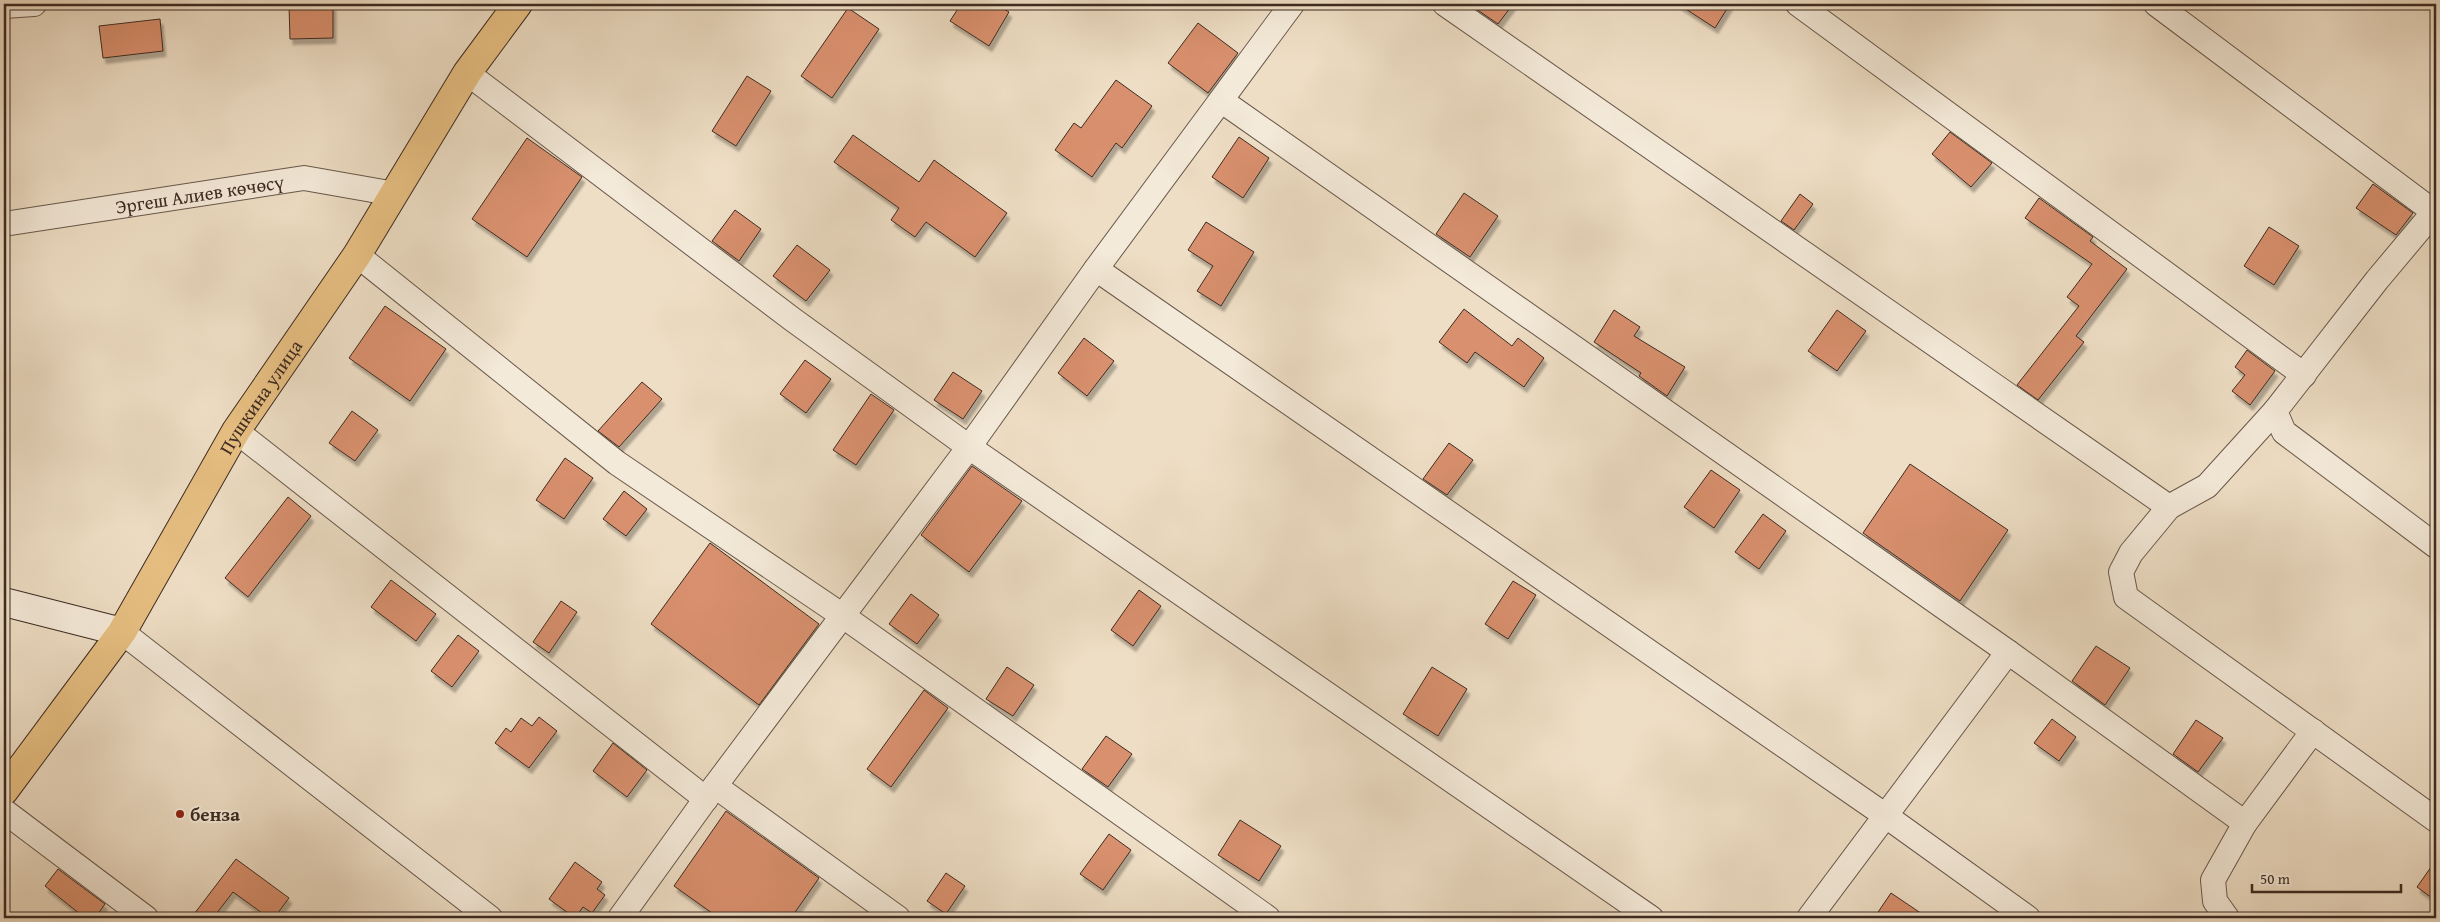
<svg xmlns="http://www.w3.org/2000/svg" width="2440" height="922" font-family="'Gentium Book Plus',serif">
  <style>
    .building { fill: #d9906e; stroke: #3d2b22; filter: url(#shadow) }
    .lines { fill: none; stroke-linecap: round; stroke-linejoin: round }
    .minor-casing { stroke: #69584b; stroke-width: 26 }
    .secondary-casing { stroke: #3d2b22; stroke-width: 30 }
    .trunk-casing { stroke: #3d2b22; stroke-width: 30 }
    .minor { stroke: #f4ead9; stroke-width: 24 }
    .secondary { stroke: #f4ead9; stroke-width: 28 }
    .trunk { stroke: #e7bf82; stroke-width: 28 }
    .poi-dot { fill: #8f2418; stroke: #f4ead9; stroke-width: 2 }
    .labels { text-anchor: middle; dominant-baseline: central; stroke-width: 4; stroke-linejoin: round; paint-order: stroke }
    .street-label { font-size: 19px; fill: #3d2b22; stroke: #f4ead9 }
    .poi-label { font-size: 19px; font-weight: bold; fill: #3d2b22; stroke: #f4ead9; text-anchor: start }
  </style>
  <defs>
    <filter id="shadow"><feDropShadow dx="3" dy="5.5" stdDeviation="1" flood-color="#0004"/></filter>
  </defs>
  <rect width="100%" height="100%" fill="#eedec5"/>
  <filter id="stains"><feTurbulence type="fractalNoise" baseFrequency=".004" numOctaves="4"/><feColorMatrix values="0 0 0 0 .2 0 0 0 0 .09 0 0 0 0 .02 0 0 0 .5 -.17"/></filter>
  <radialGradient id="worn" r=".72"><stop offset=".6" stop-color="#630" stop-opacity="0"/><stop offset="1" stop-color="#630" stop-opacity=".3"/></radialGradient>
  <path class="building" d="M 961,4 L 996,4 L 1009,12 L 989,46 L 950,21 Z
    M 1469,4 L 1513,4 L 1498,24 Z
    M 1678,4 L 1730,4 L 1715,28 Z
    M 333,5 L 333,38 L 290,39 L 289,6 Z
    M 848,8 L 879,29 L 832,98 L 801,76 Z
    M 160,19 L 163,51 L 103,58 L 99,26 Z
    M 1198,23 L 1238,53 L 1208,93 L 1168,63 Z
    M 747,76 L 771,91 L 736,146 L 712,131 Z
    M 1116,80 L 1152,106 L 1122,148 L 1116,143 L 1092,177 L 1055,150 L 1074,123 L 1081,128 Z
    M 1950,132 L 1992,163 L 1971,187 L 1932,154 Z
    M 853,135 L 919,182 L 934,160 L 1007,213 L 975,257 L 926,222 L 915,237 L 891,220 L 899,208 L 834,162 Z
    M 1239,137 L 1269,158 L 1243,198 L 1212,177 Z
    M 527,138 L 582,177 L 527,257 L 472,219 Z
    M 2373,184 L 2413,213 L 2396,235 L 2356,208 Z
    M 1464,193 L 1498,216 L 1470,257 L 1436,234 Z
    M 1800,194 L 1813,204 L 1794,230 L 1781,221 Z
    M 2039,198 L 2093,237 L 2090,241 L 2127,269 L 2076,336 L 2084,342 L 2038,400 L 2017,385 L 2079,306 L 2067,297 L 2092,264 L 2025,218 Z
    M 735,210 L 761,229 L 739,261 L 712,241 Z
    M 1206,222 L 1254,252 L 1221,306 L 1197,291 L 1213,266 L 1188,250 Z
    M 2269,227 L 2299,246 L 2274,285 L 2244,266 Z
    M 797,245 L 830,270 L 806,301 L 773,276 Z
    M 385,306 L 446,349 L 410,401 L 349,358 Z
    M 1464,309 L 1512,346 L 1518,338 L 1544,358 L 1524,387 L 1475,352 L 1467,363 L 1439,342 Z
    M 1614,310 L 1640,327 L 1634,336 L 1685,367 L 1667,396 L 1639,376 L 1641,373 L 1594,342 Z
    M 1837,310 L 1866,331 L 1837,371 L 1808,351 Z
    M 1084,338 L 1114,361 L 1087,396 L 1058,373 Z
    M 2247,350 L 2275,371 L 2250,405 L 2232,391 L 2245,375 L 2235,367 Z
    M 805,360 L 831,379 L 806,413 L 780,394 Z
    M 953,372 L 982,391 L 963,419 L 934,400 Z
    M 642,382 L 662,399 L 619,447 L 598,431 Z
    M 871,394 L 894,410 L 856,465 L 833,450 Z
    M 352,411 L 378,430 L 355,461 L 329,443 Z
    M 1449,443 L 1473,460 L 1447,495 L 1423,479 Z
    M 565,458 L 593,478 L 564,519 L 536,500 Z
    M 1910,464 L 2008,530 L 1960,601 L 1863,533 Z
    M 972,466 L 1022,501 L 969,572 L 921,535 Z
    M 1711,470 L 1740,490 L 1714,528 L 1684,507 Z
    M 624,491 L 647,509 L 626,536 L 603,519 Z
    M 288,497 L 311,516 L 248,597 L 225,578 Z
    M 1763,514 L 1786,531 L 1759,569 L 1735,552 Z
    M 710,543 L 819,624 L 759,705 L 651,624 Z
    M 391,580 L 436,614 L 416,641 L 371,607 Z
    M 1513,581 L 1536,595 L 1508,639 L 1485,624 Z
    M 1139,590 L 1161,606 L 1133,646 L 1111,630 Z
    M 911,594 L 939,615 L 917,644 L 889,624 Z
    M 561,601 L 577,612 L 549,653 L 533,642 Z
    M 458,635 L 479,651 L 452,687 L 431,671 Z
    M 2096,646 L 2130,668 L 2105,705 L 2072,681 Z
    M 1007,667 L 1034,685 L 1013,716 L 986,699 Z
    M 1432,667 L 1467,689 L 1438,736 L 1403,714 Z
    M 924,690 L 948,708 L 891,787 L 867,769 Z
    M 539,717 L 557,731 L 529,768 L 495,743 L 506,728 L 511,732 L 521,718 L 532,726 Z
    M 2052,719 L 2076,737 L 2059,761 L 2034,743 Z
    M 2196,720 L 2223,738 L 2198,772 L 2173,754 Z
    M 1106,736 L 1132,754 L 1108,787 L 1082,769 Z
    M 613,743 L 647,770 L 627,797 L 593,771 Z
    M 726,811 L 819,878 L 791,918 L 719,918 L 674,886 Z
    M 1240,820 L 1281,846 L 1259,881 L 1218,855 Z
    M 1109,834 L 1131,850 L 1103,890 L 1080,874 Z
    M 236,859 L 289,898 L 274,918 L 269,918 L 233,892 L 213,918 L 191,918 Z
    M 2436,860 L 2436,901 L 2417,887 Z
    M 575,862 L 602,882 L 597,889 L 605,895 L 592,913 L 583,907 L 575,918 L 549,899 Z
    M 58,869 L 105,904 L 95,918 L 85,918 L 45,886 Z
    M 946,873 L 965,886 L 946,914 L 927,901 Z
    M 1891,893 L 1928,918 L 1874,918 Z"/>
  <g class="lines">
    <defs>
      <g id="minor">
        <path d="M 1445,4 L 2169,507"/>
        <path d="M 1798,4 L 2304,375"/>
        <path d="M 2156,4 L 2434,212 L 2377,280 L 2275,411 L 2284,432 L 2436,546"/>
        <path d="M 4,6 L 34,4"/>
        <path d="M 467,73 L 792,319 L 969,447 L 1651,918"/>
        <path d="M 1222,101 L 2008,652 L 2245,823"/>
        <path id="s1" d="M 4,224 L 304,178 L 395,194"/>
        <path d="M 357,255 L 617,463 L 843,616 L 1268,918"/>
        <path d="M 1096,269 L 1886,816 L 2028,918"/>
        <path d="M 2275,411 L 2207,486 L 2169,507 L 2131,553 L 2121,572 L 2126,597 L 2436,820"/>
        <path d="M 236,431 L 706,799"/>
        <path d="M 122,632 L 490,918"/>
        <path d="M 715,786 L 898,918"/>
        <path d="M 4,811 L 146,918"/>
        <path d="M 620,918 L 715,786 L 969,447 L 1096,269 L 1292,4"/>
        <path d="M 1809,918 L 2008,652"/>
        <path d="M 2227,918 L 2215,901 L 2213,880 L 2245,823 L 2313,731"/>
      </g>
      <path id="secondary" d="M 4,602 L 122,632"/>
      <g id="trunk">
        <path id="s2" d="M 4,791 L 122,632 L 236,431 L 357,255 L 467,73 L 518,4"/>
      </g>
    </defs>
    <use href="#minor" class="minor-casing"/>
    <use href="#secondary" class="secondary-casing"/>
    <use href="#trunk" class="trunk-casing"/>
    <use href="#minor" class="minor"/>
    <use href="#secondary" class="secondary"/>
    <use href="#trunk" class="trunk"/>
  </g>
  <circle class="poi-dot" cx="180" cy="814" r="5"/>
  <g class="labels">
    <g class="street-label">
      <text stroke="none"><textPath href="#s1" startOffset="198">Эргеш Алиев көчөсү</textPath></text>
      <text stroke="none"><textPath href="#s2" startOffset="471">Пушкина улица</textPath></text>
    </g>
    <g class="poi-label">
      <text x="190" y="814">бенза</text>
    </g>
  </g>
  <rect width="2440" height="922" fill="none" stroke="#eedec5" stroke-width="20"/>
  <rect x="5" y="5" width="2430" height="912" fill="none" stroke="#3d2b22" stroke-width="2.5"/>
  <rect x="10" y="10" width="2420" height="902" fill="none" stroke="#3d2b22"/>
  <path d="M2252 884v8h149v-8" fill="none" stroke="#3d2b22" stroke-width="2.5"/>
  <text x="2260" y="884" font-size="15" fill="#3d2b22" stroke="#f4ead9" stroke-width="4" paint-order="stroke">50 m</text>
  <rect width="100%" height="100%" filter="url(#stains)"/>
  <rect width="100%" height="100%" fill="url(#worn)"/>
</svg>
